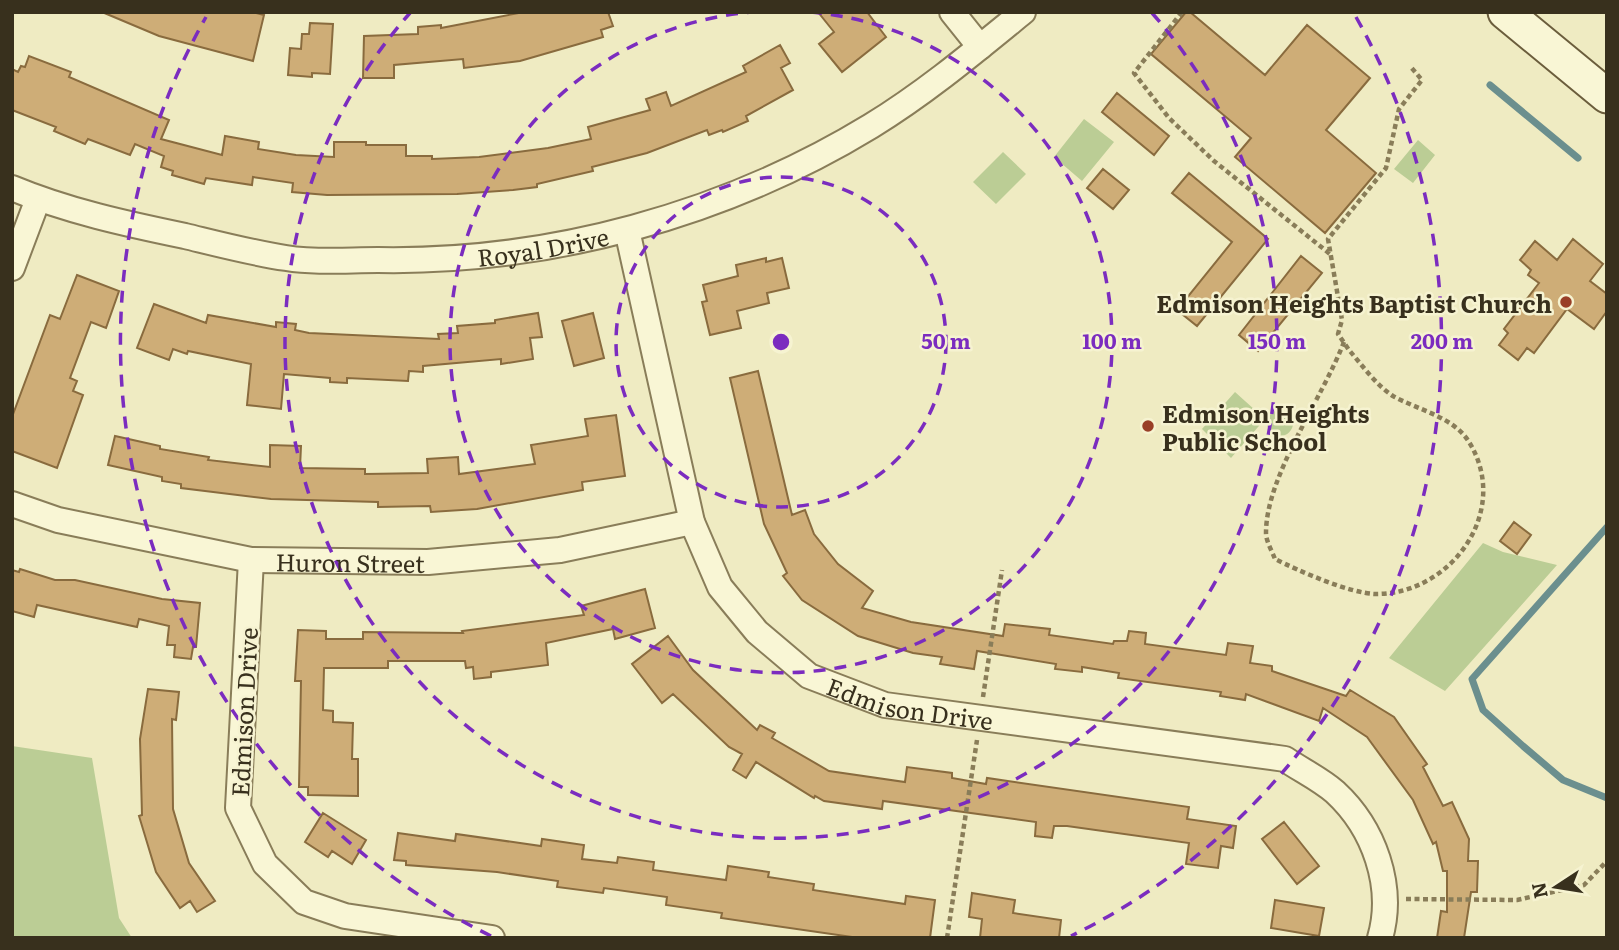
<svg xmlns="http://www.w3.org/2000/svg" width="1619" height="950" font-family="Literata,serif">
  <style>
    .green { fill: #bbcd95 }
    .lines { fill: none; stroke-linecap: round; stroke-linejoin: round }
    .stream { stroke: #6b8f8e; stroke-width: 7 }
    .building { fill: #cead77; stroke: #896b3e; stroke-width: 2 }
    .street-casing { stroke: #897d59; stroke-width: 28 }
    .secondary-casing { stroke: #6b5d3c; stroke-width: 37 }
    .path { stroke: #897d59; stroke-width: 4.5; stroke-dasharray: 5 3.5; stroke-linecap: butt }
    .street { stroke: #f9f6d5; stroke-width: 24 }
    .secondary { stroke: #f9f6d5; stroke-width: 33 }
    .ring { fill: none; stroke: #7b2cbf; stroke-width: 3.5; stroke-dasharray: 12 9 }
    .poi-dot { fill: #993f27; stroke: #f6f3d1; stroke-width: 2.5 }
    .labels { text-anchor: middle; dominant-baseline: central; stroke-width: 5; stroke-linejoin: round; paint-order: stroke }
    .street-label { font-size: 24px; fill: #38301d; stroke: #f6f3d1 }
    .poi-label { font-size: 24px; font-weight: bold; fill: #38301d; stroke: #f6f3d1; text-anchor: end }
    .centre { fill: #7b2cbf; stroke: #f6f3d1; stroke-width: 3.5 }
    .ring-label { font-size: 21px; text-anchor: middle; font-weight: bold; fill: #7b2cbf; stroke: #f6f3d1; stroke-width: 5; stroke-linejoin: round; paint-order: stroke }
  </style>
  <rect width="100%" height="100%" fill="#efebc2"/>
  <path class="green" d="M 1084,119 L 1114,142 L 1082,181 L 1054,157 Z
    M 1418,140 L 1435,155 L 1413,183 L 1394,169 Z
    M 1003,152 L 1026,174 L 996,204 L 973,182 Z
    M 1235,392 L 1265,419 L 1231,458 L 1202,429 Z
    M1267 423a13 13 0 1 1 26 0a13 13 0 1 1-26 0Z
    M 1483,543 L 1503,552 L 1557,565 L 1445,691 L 1389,658 Z
    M 12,746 L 92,758 L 119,918 L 132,938 L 12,938 Z"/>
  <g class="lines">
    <path class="stream" d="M 1490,85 L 1578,158
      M 1607,527 L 1472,679 L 1483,710 L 1523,746 L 1563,780 L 1607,798"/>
  </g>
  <path class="building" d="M 102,12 L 252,12 L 264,15 L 253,61 L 159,36 Z
    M 524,12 L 608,12 L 613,26 L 601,30 L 603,37 L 520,61 L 464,68 L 463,59 L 394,65 L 394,78 L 363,78 L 364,36 L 418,34 L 418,27 L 441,25 L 441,28 Z
    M 818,12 L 867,12 L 886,37 L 842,72 L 819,44 L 834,32 Z
    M 1186,12 L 1190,12 L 1265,75 L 1307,25 L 1370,78 L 1326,130 L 1376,173 L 1325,233 L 1235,157 L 1251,138 L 1151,54 Z
    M 310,23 L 333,24 L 330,74 L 312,73 L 312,77 L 288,75 L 290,48 L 301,49 L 302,34 L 309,34 Z
    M 780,45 L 790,63 L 781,68 L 793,90 L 746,116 L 748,121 L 723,132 L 722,130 L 709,135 L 707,130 L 647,153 L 592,167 L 593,171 L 537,184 L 537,187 L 513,190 L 457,194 L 327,195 L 292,192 L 293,183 L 253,177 L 252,185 L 206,178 L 204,184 L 172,175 L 173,171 L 161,167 L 164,156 L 135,144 L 130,155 L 88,139 L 85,144 L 54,131 L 56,127 L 12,110 L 12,69 L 18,72 L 21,66 L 25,67 L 29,56 L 71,72 L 69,77 L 169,120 L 161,139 L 222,155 L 225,136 L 259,142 L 258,149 L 296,155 L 334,157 L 334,142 L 366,142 L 366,145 L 406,145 L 406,156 L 432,156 L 432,159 L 479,157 L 548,148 L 591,139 L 588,127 L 650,110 L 646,99 L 666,92 L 671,106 L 746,72 L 743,66 Z
    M 1117,93 L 1169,136 L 1154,155 L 1102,112 Z
    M 1103,169 L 1129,190 L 1113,209 L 1087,188 Z
    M 1189,173 L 1268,239 L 1197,326 L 1177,310 L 1232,242 L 1172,193 Z
    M 1573,239 L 1603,264 L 1590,281 L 1607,294 L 1607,311 L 1594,329 L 1567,309 L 1534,353 L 1527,348 L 1518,360 L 1499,345 L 1508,333 L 1504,329 L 1539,283 L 1528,275 L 1531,270 L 1520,260 L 1535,241 L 1557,260 Z
    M 1301,256 L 1322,273 L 1258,351 L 1239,335 Z
    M 766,258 L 766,262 L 782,258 L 789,288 L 767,293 L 769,303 L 737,311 L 741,328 L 710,335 L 702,302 L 707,301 L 703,285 L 738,276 L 736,265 Z
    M 77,275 L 119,291 L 106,328 L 91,322 L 70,378 L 77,381 L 73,391 L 83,395 L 57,468 L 12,451 L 12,417 L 50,315 L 60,319 Z
    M 154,304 L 206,323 L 208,315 L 276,327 L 276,322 L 296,324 L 295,330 L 309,333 L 439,339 L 438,334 L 458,333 L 457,326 L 495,323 L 495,320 L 538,313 L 542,337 L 530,338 L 533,359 L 501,364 L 501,359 L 423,366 L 423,372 L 409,371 L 408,381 L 347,378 L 347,383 L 330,382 L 330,378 L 284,374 L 281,409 L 247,405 L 251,364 L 188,351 L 187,354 L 173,349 L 169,360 L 137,348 Z
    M 593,313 L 604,358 L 574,366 L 562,321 Z
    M 758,371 L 792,515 L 805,510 L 814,534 L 838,564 L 873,591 L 862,608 L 911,622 L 1003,636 L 1005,624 L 1050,629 L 1049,635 L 1113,644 L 1114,641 L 1127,641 L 1129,631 L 1146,633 L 1145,644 L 1226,655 L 1228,643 L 1253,646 L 1250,663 L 1272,666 L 1272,671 L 1346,696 L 1350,690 L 1394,717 L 1427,764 L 1423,767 L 1443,806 L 1452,802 L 1469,839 L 1468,861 L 1478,861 L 1477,892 L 1471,892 L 1464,938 L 1437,938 L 1441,911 L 1447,912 L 1447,871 L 1443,871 L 1436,842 L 1433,844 L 1413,800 L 1367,737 L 1323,708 L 1319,721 L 1246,694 L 1245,700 L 1220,696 L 1221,692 L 1118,678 L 1119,673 L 1082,667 L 1082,672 L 1055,669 L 1056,664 L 977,651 L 974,669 L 940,664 L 942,657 L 913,653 L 858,636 L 802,600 L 783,576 L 787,573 L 764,524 L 730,378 Z
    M 616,415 L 625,476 L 582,482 L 583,490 L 477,509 L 431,512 L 430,506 L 378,507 L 378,502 L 271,499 L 205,491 L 181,488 L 181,484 L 162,481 L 162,477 L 108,465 L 115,436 L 160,446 L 160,449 L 209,457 L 208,460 L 270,467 L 270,445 L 301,446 L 300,468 L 365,469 L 365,474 L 428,473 L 427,459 L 458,457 L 459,474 L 535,464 L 531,445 L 588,436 L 585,419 Z
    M 1514,522 L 1531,535 L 1517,554 L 1500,541 Z
    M 20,569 L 55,580 L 75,580 L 162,599 L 200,603 L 196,647 L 193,647 L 191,659 L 174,657 L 175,645 L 167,645 L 169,626 L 139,619 L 137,627 L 37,605 L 34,617 L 12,611 L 12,570 L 19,572 Z
    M 645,589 L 655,628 L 615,639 L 613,629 L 546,643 L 548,665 L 491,672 L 491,677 L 474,679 L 473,667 L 466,668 L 465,661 L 388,661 L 388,668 L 324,668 L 323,710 L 333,711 L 333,722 L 353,723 L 352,759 L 358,759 L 358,796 L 308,795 L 308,787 L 299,787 L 301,681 L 295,681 L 298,630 L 326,631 L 326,639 L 363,639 L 363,632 L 463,633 L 462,631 L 584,615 L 581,606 Z
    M 668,636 L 693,670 L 757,730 L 760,725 L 775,733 L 772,738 L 829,771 L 905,782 L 907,767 L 952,773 L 952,778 L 986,784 L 987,778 L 1189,807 L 1187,819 L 1236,826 L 1233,848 L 1221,846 L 1218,868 L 1186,864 L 1189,843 L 1067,826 L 1054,826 L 1052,838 L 1035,836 L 1036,822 L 883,801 L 882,809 L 824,801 L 815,796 L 814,798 L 756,762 L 746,778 L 733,770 L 742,754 L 729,747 L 673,694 L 662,703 L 632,664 Z
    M 148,689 L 179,692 L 176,720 L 172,719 L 173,809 L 189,863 L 215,901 L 197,912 L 190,901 L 180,908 L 156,872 L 139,816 L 142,815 L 140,739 Z
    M 323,813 L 366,840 L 352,864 L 332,851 L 328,857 L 305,842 Z
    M 1284,822 L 1319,866 L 1297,884 L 1262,839 Z
    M 398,833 L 455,841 L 456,834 L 541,846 L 542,839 L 584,845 L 582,859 L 617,863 L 618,857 L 654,862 L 653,870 L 726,880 L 728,866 L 769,872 L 768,877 L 814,884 L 813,890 L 905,904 L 906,896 L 935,900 L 930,938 L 859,938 L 721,918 L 722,913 L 666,905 L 667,897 L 604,888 L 603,893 L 557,887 L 558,881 L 497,872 L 406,865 L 406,861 L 394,860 Z
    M 972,893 L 1015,900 L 1013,913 L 1061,920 L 1059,938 L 980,938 L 982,919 L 969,917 Z
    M 1275,900 L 1324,908 L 1319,936 L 1271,928 Z"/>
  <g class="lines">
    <defs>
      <g id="street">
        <path d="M 952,12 L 980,47"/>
        <path id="s1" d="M 12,188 C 67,211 127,224 185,236 C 218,244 252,253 286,258 C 316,263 348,260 378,260 C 549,263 725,215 871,126 C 925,93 974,52 1023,12"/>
        <path id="s2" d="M 627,230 L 692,522 L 720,587 L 757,632 L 809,676 L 885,705 L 1285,759 C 1301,770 1320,779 1335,792 C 1374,828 1395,886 1380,938"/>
        <path d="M 12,268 L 38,199"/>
        <path id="s3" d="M 12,504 L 58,520 L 251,560 L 428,562 L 560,550 L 692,522"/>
        <path d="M 251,560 L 238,808 L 265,864 L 304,902 L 345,916 L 492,938"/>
      </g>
      <path id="secondary" d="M 1505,12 L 1607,96"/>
    </defs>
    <use href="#street" class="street-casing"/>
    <use href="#secondary" class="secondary-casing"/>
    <path class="path" d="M 1182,12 L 1134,73 L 1169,118 L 1214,161 L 1330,254
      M 1344,342 C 1322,399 1266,476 1266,533 C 1266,541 1272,551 1275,559 C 1299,571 1349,593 1375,594 C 1451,595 1512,511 1469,442 C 1454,417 1418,410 1393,396 C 1376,385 1362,365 1349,350 L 1338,334 L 1342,320 L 1328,239 L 1386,168 L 1399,109 L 1422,80 L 1410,66
      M 983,697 L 1002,570
      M 1406,899 L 1517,900 L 1584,885 L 1607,861
      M 947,938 L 977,740"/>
    <use href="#street" class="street"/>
    <use href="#secondary" class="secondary"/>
  </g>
  <g class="ring">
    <circle cx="781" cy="342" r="165"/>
    <path d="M810 12A331 331 0 1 1 752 12"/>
    <path d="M1152 13A496 496 0 1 1 410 13"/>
    <path d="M491 936A661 661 0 0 1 206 17M1356 17A661 661 0 0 1 1071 936"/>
  </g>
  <g class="poi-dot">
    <circle cx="1566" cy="302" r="7"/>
    <circle cx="1148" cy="426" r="7"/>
  </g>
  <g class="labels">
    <g class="street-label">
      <text stroke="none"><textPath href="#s1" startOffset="541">Royal Drive</textPath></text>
      <text stroke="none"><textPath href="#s3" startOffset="345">Huron Street</textPath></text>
      <text stroke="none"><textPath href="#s2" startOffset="602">Edmison Drive</textPath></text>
      <text transform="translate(243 712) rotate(-87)">Edmison Drive</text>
    </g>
    <g class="poi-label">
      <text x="1552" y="302">Edmison Heights Baptist Church</text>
      <text x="1162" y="412" text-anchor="start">Edmison Heights<tspan x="1162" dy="28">Public School</tspan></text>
    </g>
  </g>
  <circle cx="781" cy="342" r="10" class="centre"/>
  <g class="ring-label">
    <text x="946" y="349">50 m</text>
    <text x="1112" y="349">100 m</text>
    <text x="1277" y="349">150 m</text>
    <text x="1442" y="349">200 m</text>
  </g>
  <rect width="1619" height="950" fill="none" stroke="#38301d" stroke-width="28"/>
  <g transform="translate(1556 887) rotate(258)" stroke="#f6f3d1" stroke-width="5" paint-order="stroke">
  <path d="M0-5L12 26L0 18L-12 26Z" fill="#38301d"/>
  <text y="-10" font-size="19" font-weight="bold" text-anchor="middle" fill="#38301d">N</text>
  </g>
</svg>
